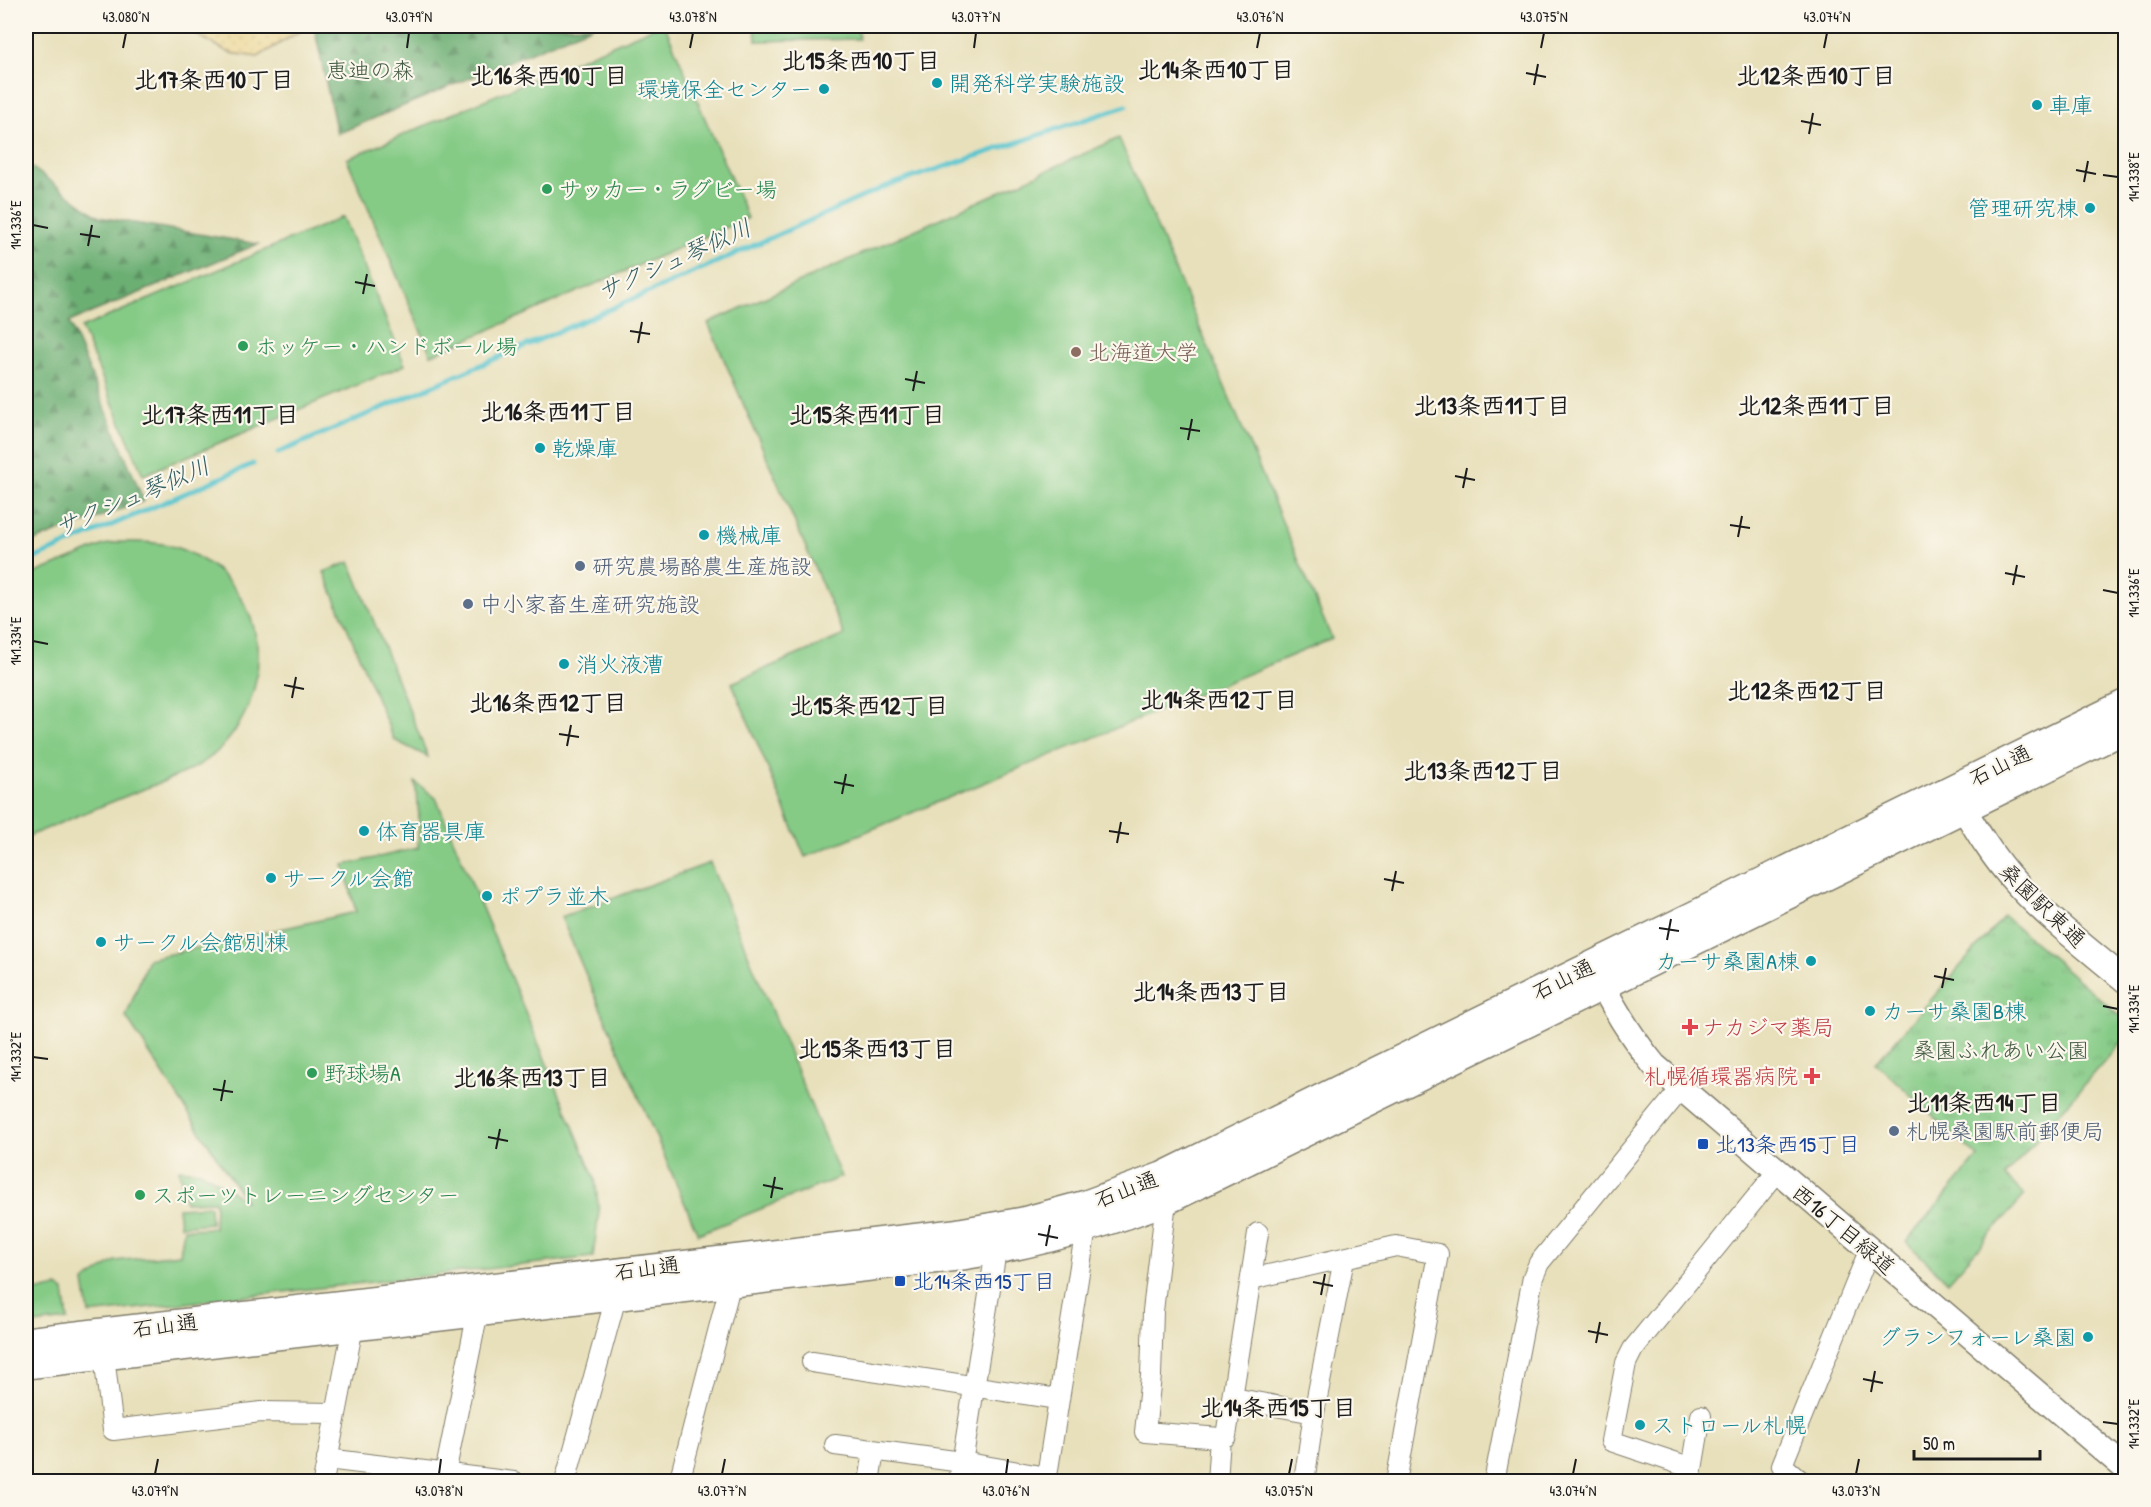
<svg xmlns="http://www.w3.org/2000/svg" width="2151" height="1507" font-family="'Patrick Hand','Klee One',sans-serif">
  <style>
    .grass { fill: #85cb86; stroke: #507451; stroke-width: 1.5 }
    .forest { fill: url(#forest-firs); stroke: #446648; stroke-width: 1.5 }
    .sand { fill: url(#sand-dots); stroke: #857b5d; stroke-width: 1.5 }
    .park { fill: url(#park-tufts); stroke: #507451; stroke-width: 1.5 }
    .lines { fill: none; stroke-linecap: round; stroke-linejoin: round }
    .stream { stroke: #57c4ce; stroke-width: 5 }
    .minor-casing { stroke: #827e6c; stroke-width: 22 }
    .tertiary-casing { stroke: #827e6c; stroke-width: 27 }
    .secondary-casing { stroke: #827e6c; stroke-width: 30 }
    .minor { stroke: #fff; stroke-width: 20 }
    .tertiary { stroke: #fff; stroke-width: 24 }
    .secondary { stroke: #fff; stroke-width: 27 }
    .ticks { fill: none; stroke: #1c1c1c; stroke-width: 2 }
    .culture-dot { fill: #0f9aa8; stroke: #fbf7ec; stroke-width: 2 }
    .leisure-dot { fill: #2e9e5b; stroke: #fbf7ec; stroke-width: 2 }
    .education-dot { fill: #8d6e63; stroke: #fbf7ec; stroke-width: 2 }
    .service-dot { fill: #5c6f8a; stroke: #fbf7ec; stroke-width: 2 }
    .health-dot { fill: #e0444e; stroke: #fbf7ec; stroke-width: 2 }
    .transit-dot { fill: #1a4fb4; stroke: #fbf7ec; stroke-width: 2 }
    .labels { text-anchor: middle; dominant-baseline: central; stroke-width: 4.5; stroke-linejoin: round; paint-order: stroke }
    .park-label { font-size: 22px; fill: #415941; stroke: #fbf7ec }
    .culture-label { font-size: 22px; fill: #0d838f; stroke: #fbf7ec; text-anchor: start }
    .leisure-label { font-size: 22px; fill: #27864d; stroke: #fbf7ec; text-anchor: start }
    .education-label { font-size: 22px; fill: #785e54; stroke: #fbf7ec; text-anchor: start }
    .service-label { font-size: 22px; fill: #4e5e75; stroke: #fbf7ec; text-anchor: start }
    .street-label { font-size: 22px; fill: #1c1c1c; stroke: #fbf7ec }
    .health-label { font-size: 22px; fill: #be3a42; stroke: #fbf7ec; text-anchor: start }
    .transit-label { font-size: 22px; fill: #164399; stroke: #fbf7ec; text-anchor: start }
    .neighbourhood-label { font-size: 24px; font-weight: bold; fill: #1c1c1c; stroke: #fbf7ec }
    .water-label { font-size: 24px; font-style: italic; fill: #345f63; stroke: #fbf7ec }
    .neatline { fill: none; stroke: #1c1c1c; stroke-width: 2 }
    .ticks-label { font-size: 15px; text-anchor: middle; fill: #1c1c1c }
  </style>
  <defs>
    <pattern id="forest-firs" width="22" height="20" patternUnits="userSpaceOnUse" patternTransform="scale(1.5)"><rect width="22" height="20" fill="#6caf73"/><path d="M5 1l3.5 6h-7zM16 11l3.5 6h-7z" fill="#588e5e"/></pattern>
    <pattern id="sand-dots" width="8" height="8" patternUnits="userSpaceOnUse" patternTransform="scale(1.5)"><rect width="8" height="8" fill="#eeda9e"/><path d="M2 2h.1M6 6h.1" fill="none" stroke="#ccba88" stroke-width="1.8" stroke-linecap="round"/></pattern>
    <pattern id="park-tufts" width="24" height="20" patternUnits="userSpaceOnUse" patternTransform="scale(1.5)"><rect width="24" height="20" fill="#85cb86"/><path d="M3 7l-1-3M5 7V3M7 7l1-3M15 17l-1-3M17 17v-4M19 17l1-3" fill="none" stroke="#72ae73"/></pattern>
  </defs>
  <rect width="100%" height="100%" fill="#fbf7ec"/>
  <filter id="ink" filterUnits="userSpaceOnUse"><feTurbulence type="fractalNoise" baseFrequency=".0167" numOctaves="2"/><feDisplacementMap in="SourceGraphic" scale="12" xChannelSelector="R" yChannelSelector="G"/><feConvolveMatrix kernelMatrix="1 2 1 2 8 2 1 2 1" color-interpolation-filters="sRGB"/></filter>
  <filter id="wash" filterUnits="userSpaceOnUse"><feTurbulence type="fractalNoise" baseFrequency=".008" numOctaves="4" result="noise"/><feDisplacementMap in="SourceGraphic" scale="24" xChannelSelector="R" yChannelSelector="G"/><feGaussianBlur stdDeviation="1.35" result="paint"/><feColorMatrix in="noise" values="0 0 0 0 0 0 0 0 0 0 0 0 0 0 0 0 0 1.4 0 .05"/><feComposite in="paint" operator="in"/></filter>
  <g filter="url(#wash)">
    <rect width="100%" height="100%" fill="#e8e0bb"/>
    <path class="grass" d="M 657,26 L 665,26 L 748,218 L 431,355 L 347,159 Z
      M 755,26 L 858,26 L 859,39 L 756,41 Z
      M 1119,138 L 1332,639 L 805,857 L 732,683 L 844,635 L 708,323 Z
      M 343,217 L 405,365 L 143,475 L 81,328 Z
      M 120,542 C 141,542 163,541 183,550 C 268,585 281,685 220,749 C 199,770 166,780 139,791 C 101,806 63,822 26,837 L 26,577 L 104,545 Z
      M 350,562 L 428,757 L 394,740 L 324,572 Z
      M 415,782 L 436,798 L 595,1179 L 599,1212 L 593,1257 L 89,1314 L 84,1282 L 115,1261 L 180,1254 L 184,1229 L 214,1228 L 215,1201 L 185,1202 L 179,1169 L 200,1171 L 223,1185 L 246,1202 L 126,1017 L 148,959 L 356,912 L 344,865 L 418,848 L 419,815 Z
      M 710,863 L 841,1177 L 698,1234 L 561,917 Z
      M 210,1206 L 211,1223 L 180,1226 L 178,1208 Z
      M 57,1287 L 64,1291 L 68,1320 L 26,1325 L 26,1294 Z"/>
    <path class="forest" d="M 314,26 L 593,26 L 337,134 Z
      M 26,163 L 99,217 L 258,244 L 69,322 L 144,501 L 26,544 Z"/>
    <path class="sand" d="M 181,26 L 303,26 L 303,29 L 258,57 L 230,53 Z"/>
    <path class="park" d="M 2004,916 L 2125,1020 L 2125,1038 L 2005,1176 L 2025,1195 L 1948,1282 L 1906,1242 L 1978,1157 L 1876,1063 Z"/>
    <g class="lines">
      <path class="stream" d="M 278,453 L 654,290 L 887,186 L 1126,106
        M 26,562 L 253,464"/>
    </g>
  </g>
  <g filter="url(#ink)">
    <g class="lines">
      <defs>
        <path id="minor" d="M 1166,1201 L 1153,1311 L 1151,1376 L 1145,1432 L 1220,1438 L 1226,1436 L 1258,1233
          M 1251,1279 L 1396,1246 L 1438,1254 L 1396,1482
          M 104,1356 L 113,1430 L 261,1412 L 336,1413
          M 812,1362 L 1058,1399
          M 1233,1398 L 1314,1413
          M 835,1445 L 962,1462 L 1046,1477
          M 327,1459 L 514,1482
          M 1692,1468 L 1611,1441 L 1626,1363 L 1633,1349 L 1777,1172
          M 445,1474 L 478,1311
          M 1690,1481 L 1701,1416
          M 323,1482 L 353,1326
          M 565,1482 L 616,1297 L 616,1284
          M 679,1482 L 731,1282
          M 869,1482 L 874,1451
          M 959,1482 L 996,1251 L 995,1238
          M 1046,1482 L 1086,1228
          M 1217,1482 L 1220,1438
          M 1304,1482 L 1314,1413 L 1344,1259
          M 1494,1482 L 1533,1277 L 1539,1263 L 1680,1090
          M 1802,1482 L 1782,1465 L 1869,1251"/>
        <path id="tertiary" d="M 1955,794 C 1973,824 1991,856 2015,882 C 2048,919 2088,949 2126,981
          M 1595,971 C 1612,1005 1630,1036 1654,1065 L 2126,1469"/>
        <path id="secondary" d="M 26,1341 L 954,1233 L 1023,1221 L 1086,1204 L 1162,1176 L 2126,703
          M 26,1365 L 957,1257 C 1030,1246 1097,1227 1166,1201 L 2126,729"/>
      </defs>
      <use href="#minor" class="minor-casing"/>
      <use href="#tertiary" class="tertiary-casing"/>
      <use href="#secondary" class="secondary-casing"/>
      <use href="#minor" class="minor"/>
      <use href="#tertiary" class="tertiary"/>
      <use href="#secondary" class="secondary"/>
    </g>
  </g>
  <path class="ticks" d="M 123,48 L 126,33M 407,48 L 409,33M 690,48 L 693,33M 974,48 L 976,33M 1257,48 L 1260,33M 1541,48 L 1544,33M 1824,48 L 1827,33M 1526,73 L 1546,77M 1534,85 L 1538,64M 1801,121 L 1821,125M 1809,134 L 1813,113M 2076,170 L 2096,174M 2103,175 L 2118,177M 2084,182 L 2088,161M 33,225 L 48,228M 80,234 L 100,237M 88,246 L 92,225M 355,282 L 375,286M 363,294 L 367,274M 630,331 L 650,334M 638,343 L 642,322M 905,379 L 925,383M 913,391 L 917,371M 1180,428 L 1200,431M 1188,440 L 1192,419M 1455,476 L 1475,480M 1463,488 L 1467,468M 1730,525 L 1750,528M 1738,537 L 1742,516M 2005,573 L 2025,577M 2013,585 L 2017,565M 2103,590 L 2118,593M 33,641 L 48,644M 284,685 L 304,689M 292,698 L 296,677M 559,734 L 579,737M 567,746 L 571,725M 834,782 L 854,786M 842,794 L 846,774M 1109,831 L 1129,834M 1117,843 L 1121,822M 1384,879 L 1404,883M 1392,891 L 1396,871M 1659,928 L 1679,931M 1667,940 L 1671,919M 1934,976 L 1954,980M 1942,988 L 1946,968M 2103,1006 L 2118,1009M 33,1057 L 48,1059M 213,1089 L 233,1092M 221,1101 L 225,1080M 488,1137 L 508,1141M 496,1149 L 500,1129M 763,1185 L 783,1189M 771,1198 L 775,1177M 1038,1234 L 1058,1238M 1046,1246 L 1050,1225M 1313,1282 L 1333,1286M 1321,1295 L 1325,1274M 1588,1331 L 1608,1335M 1596,1343 L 1600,1322M 1863,1379 L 1883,1383M 1871,1392 L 1875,1371M 2103,1422 L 2118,1424M 155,1474 L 158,1459M 439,1474 L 441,1459M 722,1474 L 725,1459M 1006,1474 L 1008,1459M 1289,1474 L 1292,1459M 1573,1474 L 1576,1459M 1856,1474 L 1859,1459"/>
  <g class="culture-dot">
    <circle cx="937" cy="83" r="6"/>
    <circle cx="824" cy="89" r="6"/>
    <circle cx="2037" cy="105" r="6"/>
    <circle cx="2090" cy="208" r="6"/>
    <circle cx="540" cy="448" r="6"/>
    <circle cx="704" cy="535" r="6"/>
    <circle cx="564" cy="664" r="6"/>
    <circle cx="364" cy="831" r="6"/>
    <circle cx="271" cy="878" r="6"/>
    <circle cx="487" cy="896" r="6"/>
    <circle cx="101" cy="942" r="6"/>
    <circle cx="1811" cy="961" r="6"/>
    <circle cx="1870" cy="1011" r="6"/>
    <circle cx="2088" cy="1337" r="6"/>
    <circle cx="1640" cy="1425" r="6"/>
  </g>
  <g class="leisure-dot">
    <circle cx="547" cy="189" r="6"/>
    <circle cx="243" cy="346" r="6"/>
    <circle cx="312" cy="1073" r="6"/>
    <circle cx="140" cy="1195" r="6"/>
  </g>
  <circle class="education-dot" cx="1076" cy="352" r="6"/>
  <g class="service-dot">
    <circle cx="580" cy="566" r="6"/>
    <circle cx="468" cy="604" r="6"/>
    <circle cx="1894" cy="1131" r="6"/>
  </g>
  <g class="health-dot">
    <path d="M1687 1018h6v6h6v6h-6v6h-6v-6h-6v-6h6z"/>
    <path d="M1809 1067h6v6h6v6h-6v6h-6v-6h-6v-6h6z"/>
  </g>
  <g class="transit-dot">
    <rect x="1697" y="1138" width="12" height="12" rx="3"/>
    <rect x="894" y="1275" width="12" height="12" rx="3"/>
  </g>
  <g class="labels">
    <g class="park-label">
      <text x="370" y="70">恵迪の森</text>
      <text x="2001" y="1050">桑園ふれあい公園</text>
    </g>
    <g class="culture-label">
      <text x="949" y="83">開発科学実験施設</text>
      <text x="812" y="89" text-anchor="end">環境保全センター</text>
      <text x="2049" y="105">車庫</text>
      <text x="2078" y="208" text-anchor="end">管理研究棟</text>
      <text x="552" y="448">乾燥庫</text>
      <text x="716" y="535">機械庫</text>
      <text x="576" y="664">消火液漕</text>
      <text x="376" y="831">体育器具庫</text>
      <text x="283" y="878">サークル会館</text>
      <text x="499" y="896">ポプラ並木</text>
      <text x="113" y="942">サークル会館別棟</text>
      <text x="1799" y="961" text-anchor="end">カーサ桑園A棟</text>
      <text x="1882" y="1011">カーサ桑園B棟</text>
      <text x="2076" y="1337" text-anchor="end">グランフォーレ桑園</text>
      <text x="1652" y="1425">ストロール札幌</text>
    </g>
    <g class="leisure-label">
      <text x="559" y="189">サッカー・ラグビー場</text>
      <text x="255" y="346">ホッケー・ハンドボール場</text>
      <text x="324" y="1073">野球場A</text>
      <text x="152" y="1195">スポーツトレーニングセンター</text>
    </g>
    <g class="education-label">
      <text x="1088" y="352">北海道大学</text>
    </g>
    <g class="service-label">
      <text x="592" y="566">研究農場酪農生産施設</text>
      <text x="480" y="604">中小家畜生産研究施設</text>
      <text x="1906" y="1131">札幌桑園駅前郵便局</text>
    </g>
    <g class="street-label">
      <text transform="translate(2000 765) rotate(-26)">石山通</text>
      <text transform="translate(2043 905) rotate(44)">桑園駅東通</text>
      <text transform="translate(1563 979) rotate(-26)">石山通</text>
      <text transform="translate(1126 1189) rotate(-21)">石山通</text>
      <text transform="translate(1844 1229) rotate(40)">西16丁目緑道</text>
      <text transform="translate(647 1268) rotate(-7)">石山通</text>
      <text transform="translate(165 1325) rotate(-7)">石山通</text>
    </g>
    <g class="health-label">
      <text x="1702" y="1027">ナカジマ薬局</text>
      <text x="1798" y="1076" text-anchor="end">札幌循環器病院</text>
    </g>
    <g class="transit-label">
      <text x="1715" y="1144">北13条西15丁目</text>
      <text x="912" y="1281">北14条西15丁目</text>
    </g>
    <g class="neighbourhood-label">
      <text x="861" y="60">北15条西10丁目</text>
      <text x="1216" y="69">北14条西10丁目</text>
      <text x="549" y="75">北16条西10丁目</text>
      <text x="1816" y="75">北12条西10丁目</text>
      <text x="214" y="79">北17条西10丁目</text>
      <text x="1492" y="405">北13条西11丁目</text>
      <text x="1816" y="405">北12条西11丁目</text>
      <text x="558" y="411">北16条西11丁目</text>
      <text x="220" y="414">北17条西11丁目</text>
      <text x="867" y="414">北15条西11丁目</text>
      <text x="1807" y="690">北12条西12丁目</text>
      <text x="1219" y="699">北14条西12丁目</text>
      <text x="548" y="702">北16条西12丁目</text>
      <text x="869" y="705">北15条西12丁目</text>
      <text x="1483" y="770">北13条西12丁目</text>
      <text x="1211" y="991">北14条西13丁目</text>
      <text x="877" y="1048">北15条西13丁目</text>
      <text x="532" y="1077">北16条西13丁目</text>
      <text x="1984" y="1102">北11条西14丁目</text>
      <text x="1278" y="1407">北14条西15丁目</text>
    </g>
    <g class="water-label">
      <text transform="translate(674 259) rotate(-24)">サクシュ琴似川</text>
      <text transform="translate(132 496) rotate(-23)">サクシュ琴似川</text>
    </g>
  </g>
  <rect width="2151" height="1507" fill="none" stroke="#fbf7ec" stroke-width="66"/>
  <path d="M1914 1450v9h126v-9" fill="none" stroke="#1c1c1c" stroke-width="3"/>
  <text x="1923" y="1450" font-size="18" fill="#1c1c1c" stroke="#fbf7ec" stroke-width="4.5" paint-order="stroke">50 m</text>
  <rect x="33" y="33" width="2085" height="1441" class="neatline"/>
  <g class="ticks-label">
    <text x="126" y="22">43.080°N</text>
    <text x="409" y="22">43.079°N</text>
    <text x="693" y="22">43.078°N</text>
    <text x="976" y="22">43.077°N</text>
    <text x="1260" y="22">43.076°N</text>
    <text x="1544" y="22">43.075°N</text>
    <text x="1827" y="22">43.074°N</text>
    <text transform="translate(2134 177) rotate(-90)" y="5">141.338°E</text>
    <text transform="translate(16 225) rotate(-90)" y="5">141.336°E</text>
    <text transform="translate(2134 593) rotate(-90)" y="5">141.336°E</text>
    <text transform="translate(16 641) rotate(-90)" y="5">141.334°E</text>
    <text transform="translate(2134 1009) rotate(-90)" y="5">141.334°E</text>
    <text transform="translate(16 1057) rotate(-90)" y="5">141.332°E</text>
    <text transform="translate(2134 1424) rotate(-90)" y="5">141.332°E</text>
    <text x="155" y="1496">43.079°N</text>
    <text x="439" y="1496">43.078°N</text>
    <text x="722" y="1496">43.077°N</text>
    <text x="1006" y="1496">43.076°N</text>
    <text x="1289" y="1496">43.075°N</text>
    <text x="1573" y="1496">43.074°N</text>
    <text x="1856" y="1496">43.073°N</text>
  </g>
</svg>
